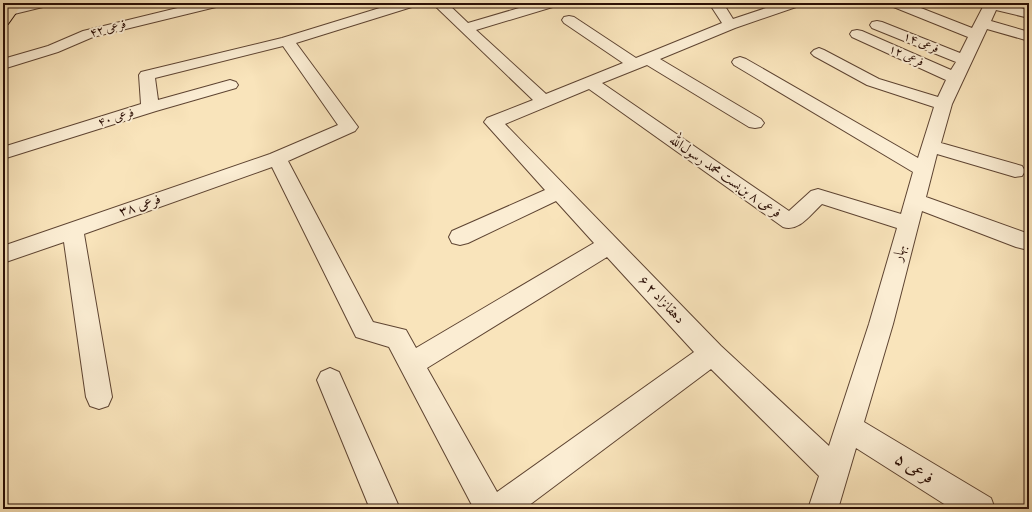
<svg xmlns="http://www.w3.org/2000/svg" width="1032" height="512" font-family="Vollkorn,Amiri,serif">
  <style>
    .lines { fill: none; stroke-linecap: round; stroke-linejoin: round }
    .minor-casing { stroke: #5e4432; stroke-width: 2 }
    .major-casing { stroke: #2a0e05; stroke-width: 2 }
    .minor { fill: #fbedd3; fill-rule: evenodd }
    .major { fill: #f9e4bb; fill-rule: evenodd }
    .labels { text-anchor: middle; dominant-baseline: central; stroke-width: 4; stroke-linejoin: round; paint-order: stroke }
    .far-street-label { font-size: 12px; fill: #2a0e05; stroke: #fbedd3 }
    .street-label { font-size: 14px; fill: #2a0e05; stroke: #fbedd3 }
    .near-street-label { font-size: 17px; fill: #2a0e05; stroke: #fbedd3 }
  </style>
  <rect width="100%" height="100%" fill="#f9e4bb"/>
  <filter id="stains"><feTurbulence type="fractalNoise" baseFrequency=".005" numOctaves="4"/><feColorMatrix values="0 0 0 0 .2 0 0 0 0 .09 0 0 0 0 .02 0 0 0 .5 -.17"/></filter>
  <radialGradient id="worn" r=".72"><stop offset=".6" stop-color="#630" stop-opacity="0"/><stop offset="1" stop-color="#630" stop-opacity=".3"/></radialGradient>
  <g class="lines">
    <defs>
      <path id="minor" d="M 25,3 L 49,3 L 47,6 L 10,15 L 5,14 L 3,11 L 5,8 Z
        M 198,3 L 222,3 L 220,6 L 93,37 L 58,52 L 3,69 L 3,59 L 48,46 L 83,31 Z
        M 396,3 L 417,3 L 415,6 L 296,43 L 358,127 L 355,131 L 288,161 L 373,322 L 406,330 L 416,348 L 594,243 L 556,201 L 468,243 L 460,245 L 452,243 L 449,237 L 452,231 L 545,190 L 484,122 L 487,118 L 533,100 L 432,3 L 447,3 L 468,23 L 536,3 L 558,3 L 556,6 L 476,30 L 546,94 L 623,63 L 564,23 L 562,20 L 564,17 L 569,16 L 574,17 L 636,58 L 722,23 L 709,3 L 723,3 L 733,19 L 781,3 L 801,3 L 799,6 L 735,28 L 660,59 L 761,119 L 764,123 L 761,127 L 755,128 L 749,127 L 647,65 L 602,83 L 789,211 L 811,191 L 818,189 L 901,214 L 913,172 L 734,65 L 732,62 L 734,59 L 740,57 L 746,59 L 918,158 L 934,107 L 867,85 L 814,56 L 811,53 L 814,50 L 819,48 L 824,50 L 879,79 L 938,97 L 946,80 L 852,37 L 850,34 L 852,31 L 857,30 L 862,31 L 951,70 L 956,62 L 872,28 L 870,25 L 872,22 L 877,21 L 882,22 L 960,53 L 968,37 L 891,6 L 889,3 L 908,3 L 972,28 L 985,3 L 1001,3 L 1029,10 L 1029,18 L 996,10 L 991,21 L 1029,32 L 1029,41 L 987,29 L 952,104 L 941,143 L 1022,166 L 1025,171 L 1022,176 L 1015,177 L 937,154 L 926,197 L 1029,234 L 1029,248 L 1024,249 L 1016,247 L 922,211 L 893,324 L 864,422 L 991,498 L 995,509 L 952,509 L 856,448 L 838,509 L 808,509 L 819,476 L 711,369 L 524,509 L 474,509 L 389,347 L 356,337 L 272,167 L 84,234 L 112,397 L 108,406 L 99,409 L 90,406 L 86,397 L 64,242 L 3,263 L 3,246 L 270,154 L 338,125 L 283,46 L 155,78 L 158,100 L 230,80 L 236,82 L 238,85 L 236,88 L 156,111 L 3,159 L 3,147 L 141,104 L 139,75 L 141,72 L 282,38 ZM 589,89 L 783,227 C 799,232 810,215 822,204 L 897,228 L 869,324 L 829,446 L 721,346 L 505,124 ZM 607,257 L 694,352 L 497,492 L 427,368 Z
        M 330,368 L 339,372 L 400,509 L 370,509 L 317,380 L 321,372 Z"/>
      <path id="major" d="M 9,3 L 23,3 L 8,24 L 3,25 L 3,11 Z"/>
    </defs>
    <use href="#minor" class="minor-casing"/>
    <use href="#major" class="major-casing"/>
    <use href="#minor" class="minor"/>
    <use href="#major" class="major"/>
  </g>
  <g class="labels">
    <g class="far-street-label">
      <text transform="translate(108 29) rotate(-15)">فرعی ۴۲</text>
      <text transform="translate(921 43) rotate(22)">فرعی ۱۴</text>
      <text transform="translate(906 56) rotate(24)">فرعی ۱۲</text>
      <text transform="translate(116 118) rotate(-17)">فرعی ۴۰</text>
    </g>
    <g class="street-label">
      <text transform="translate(725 177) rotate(35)">فرعی ۸ بن‌بست محمد رسول‌الله</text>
      <text transform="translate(140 206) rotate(-19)">فرعی ۳۸</text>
      <text transform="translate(900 253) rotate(-75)">بهار</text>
      <text transform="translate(661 300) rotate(47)">۶ دهقانزاد ۲</text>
    </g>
    <g class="near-street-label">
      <text transform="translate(914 469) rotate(32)">فرعی ۵</text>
    </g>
  </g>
  <rect width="1032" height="512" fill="none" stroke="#f9e4bb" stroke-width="16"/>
  <rect x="4" y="4" width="1024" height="504" fill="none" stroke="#2a0e05" stroke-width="2"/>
  <rect x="8" y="8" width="1016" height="496" fill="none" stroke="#2a0e05"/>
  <rect width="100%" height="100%" filter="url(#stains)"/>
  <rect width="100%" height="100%" fill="url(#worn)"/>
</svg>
